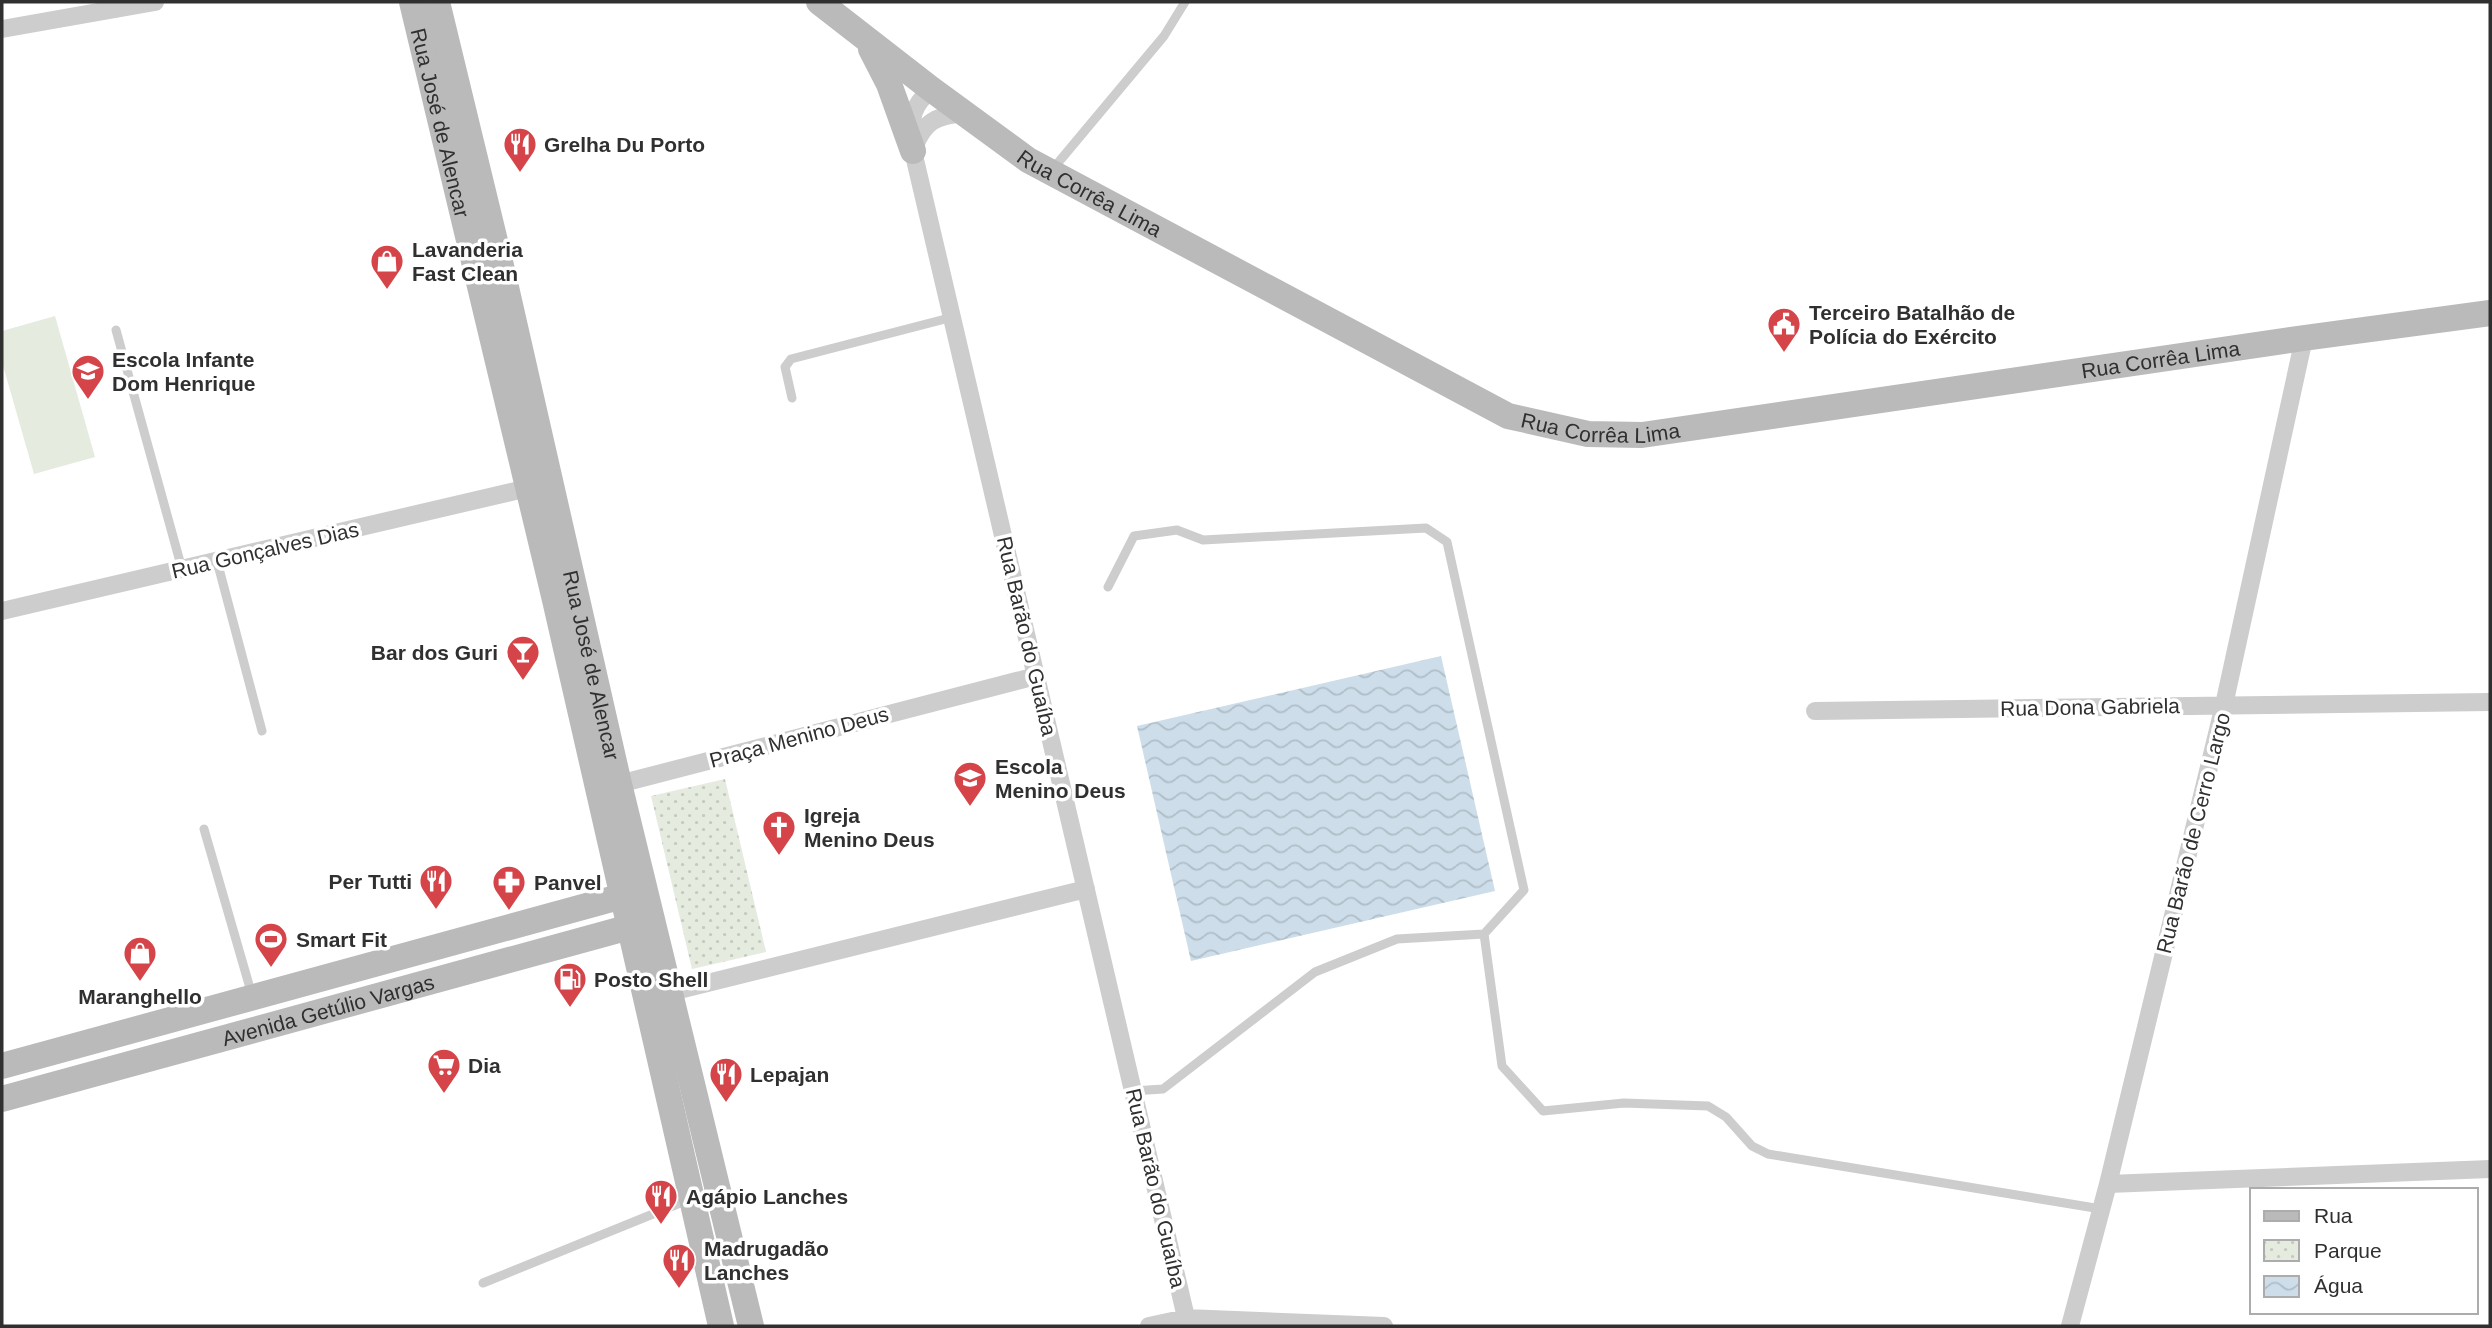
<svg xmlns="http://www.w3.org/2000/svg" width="2492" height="1328" font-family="Helvetica,sans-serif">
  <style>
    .green { fill: #e5ebdf }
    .park { fill: url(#park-dots) }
    .water { fill: url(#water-waves) }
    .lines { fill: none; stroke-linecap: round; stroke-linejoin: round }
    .lane { stroke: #cdcdcd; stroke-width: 9 }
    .street { stroke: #cdcdcd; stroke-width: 18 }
    .secondary { stroke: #bababa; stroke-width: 26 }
    .labels { text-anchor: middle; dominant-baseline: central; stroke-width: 7; stroke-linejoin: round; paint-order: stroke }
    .street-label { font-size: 21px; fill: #303030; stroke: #fff }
    .poi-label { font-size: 21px; font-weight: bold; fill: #303030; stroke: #fff; text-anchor: start }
  </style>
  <defs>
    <pattern id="park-dots" width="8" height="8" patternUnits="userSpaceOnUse" patternTransform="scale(1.75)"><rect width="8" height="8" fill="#e5ebdf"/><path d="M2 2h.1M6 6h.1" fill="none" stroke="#c5cac0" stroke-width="1.8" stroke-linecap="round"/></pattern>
    <pattern id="water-waves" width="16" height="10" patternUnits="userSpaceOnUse" patternTransform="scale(1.75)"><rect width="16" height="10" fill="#cddde9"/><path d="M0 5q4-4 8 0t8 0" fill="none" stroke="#b0bec8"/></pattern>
  </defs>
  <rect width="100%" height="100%" fill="#fff"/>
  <path class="green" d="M 55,316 L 95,457 L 34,474 L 2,362 L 2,331 Z"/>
  <path class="park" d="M 725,779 L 766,952 L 692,969 L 651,796 Z"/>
  <path class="water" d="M 1441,656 L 1495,891 L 1191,961 L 1137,726 Z"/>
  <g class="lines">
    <path class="lane" d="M 1052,170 L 1164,36 L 1185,2
      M 116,330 L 182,569
      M 792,398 L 785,367 L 791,359 L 953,317
      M 217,561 L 262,731
      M 1108,587 L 1134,536 L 1177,530 L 1203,540 L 1426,528 L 1447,542 L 1524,890 L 1484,934
      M 204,829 L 252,995
      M 1133,1091 L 1163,1089 L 1315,972 L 1397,939 L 1484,934 L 1502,1066 L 1543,1111 L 1624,1103 L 1708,1106 L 1726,1117 L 1752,1146 L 1768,1154 L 2101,1209
      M 483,1283 L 690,1199"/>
    <path class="street" d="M 2,29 L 155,2
      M 931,89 C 907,112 912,120 913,151 L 1188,1326
      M 914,148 C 924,121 936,116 964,113
      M 2,611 L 528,488
      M 1815,711 L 2490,702
      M 612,776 L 619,784 L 1036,676
      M 671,992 L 1086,889
      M 2108,1184 L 2490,1169
      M 1149,1326 L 1186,1318 L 1384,1326
      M 2070,1326 L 2108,1184 L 2224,705 L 2304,338"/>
    <g class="secondary">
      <path id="s1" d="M 412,2 L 555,600 L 721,1326"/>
      <path id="s2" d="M 437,2 L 503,274 L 619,784 L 751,1326"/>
      <path id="s3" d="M 819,2 L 931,89 L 1028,160 L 1508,416 L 1588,434 L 1642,435 L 2304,338 L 2490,313"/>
      <path d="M 871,49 L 889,84 L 913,151"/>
      <path d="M 2,1066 L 641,891"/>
      <path id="s4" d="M 2,1099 L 648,922"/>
    </g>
  </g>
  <defs>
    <symbol id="restaurant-pin" viewBox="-11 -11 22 30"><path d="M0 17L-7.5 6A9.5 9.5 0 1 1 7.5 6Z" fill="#d44449" stroke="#fff"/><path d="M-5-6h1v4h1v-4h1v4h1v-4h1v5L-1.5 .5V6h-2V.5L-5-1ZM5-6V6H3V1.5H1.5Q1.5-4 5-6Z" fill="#fff"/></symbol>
    <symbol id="shop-pin" viewBox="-11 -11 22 30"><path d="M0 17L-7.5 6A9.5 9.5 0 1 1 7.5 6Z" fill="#d44449" stroke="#fff"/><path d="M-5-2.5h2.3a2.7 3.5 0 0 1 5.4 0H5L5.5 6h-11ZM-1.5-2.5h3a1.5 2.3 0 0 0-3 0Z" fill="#fff"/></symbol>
    <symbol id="civic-pin" viewBox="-11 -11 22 30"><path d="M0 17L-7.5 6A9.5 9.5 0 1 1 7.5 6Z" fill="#d44449" stroke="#fff"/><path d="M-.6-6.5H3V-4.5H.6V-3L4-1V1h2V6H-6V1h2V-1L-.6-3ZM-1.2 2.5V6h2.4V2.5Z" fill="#fff"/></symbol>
    <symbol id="school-pin" viewBox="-11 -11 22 30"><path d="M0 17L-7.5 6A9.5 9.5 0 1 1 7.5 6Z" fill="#d44449" stroke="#fff"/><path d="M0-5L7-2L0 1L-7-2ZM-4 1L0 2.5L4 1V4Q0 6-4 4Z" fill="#fff"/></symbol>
    <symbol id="bar-pin" viewBox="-11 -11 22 30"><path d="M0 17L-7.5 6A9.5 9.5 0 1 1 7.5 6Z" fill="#d44449" stroke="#fff"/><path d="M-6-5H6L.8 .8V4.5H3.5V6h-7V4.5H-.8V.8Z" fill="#fff"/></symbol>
    <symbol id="church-pin" viewBox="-11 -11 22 30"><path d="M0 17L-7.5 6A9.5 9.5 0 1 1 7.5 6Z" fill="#d44449" stroke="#fff"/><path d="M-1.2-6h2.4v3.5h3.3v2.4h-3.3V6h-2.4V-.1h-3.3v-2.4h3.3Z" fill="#fff"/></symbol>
    <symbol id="pharmacy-pin" viewBox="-11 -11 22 30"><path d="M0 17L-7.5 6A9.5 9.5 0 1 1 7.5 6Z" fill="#d44449" stroke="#fff"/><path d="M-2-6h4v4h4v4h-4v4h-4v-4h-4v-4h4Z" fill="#fff"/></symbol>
    <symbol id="stadium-pin" viewBox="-11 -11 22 30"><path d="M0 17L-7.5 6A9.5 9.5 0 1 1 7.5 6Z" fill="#d44449" stroke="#fff"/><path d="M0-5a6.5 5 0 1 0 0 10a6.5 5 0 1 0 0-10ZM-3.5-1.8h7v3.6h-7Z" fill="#fff"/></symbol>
    <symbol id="fuel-pin" viewBox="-11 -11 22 30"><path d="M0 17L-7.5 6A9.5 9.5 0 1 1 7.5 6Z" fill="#d44449" stroke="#fff"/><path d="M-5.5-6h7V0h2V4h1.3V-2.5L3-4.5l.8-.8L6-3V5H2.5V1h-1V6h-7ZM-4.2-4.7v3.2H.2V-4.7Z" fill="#fff"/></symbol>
    <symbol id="supermarket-pin" viewBox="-11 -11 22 30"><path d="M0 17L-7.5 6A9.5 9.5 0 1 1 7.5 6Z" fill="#d44449" stroke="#fff"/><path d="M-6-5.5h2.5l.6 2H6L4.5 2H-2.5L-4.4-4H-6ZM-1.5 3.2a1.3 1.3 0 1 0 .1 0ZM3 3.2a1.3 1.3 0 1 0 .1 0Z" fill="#fff"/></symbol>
  </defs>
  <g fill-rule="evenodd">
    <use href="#restaurant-pin" x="501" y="125" width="38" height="52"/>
    <use href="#shop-pin" x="368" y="242" width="38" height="52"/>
    <use href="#civic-pin" x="1765" y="305" width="38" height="52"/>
    <use href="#school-pin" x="69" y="352" width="38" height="52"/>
    <use href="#bar-pin" x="504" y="633" width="38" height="52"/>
    <use href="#school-pin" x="951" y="759" width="38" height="52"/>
    <use href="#church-pin" x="760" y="808" width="38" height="52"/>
    <use href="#restaurant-pin" x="417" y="862" width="38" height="52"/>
    <use href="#pharmacy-pin" x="490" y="863" width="38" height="52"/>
    <use href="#stadium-pin" x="252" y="920" width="38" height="52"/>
    <use href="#shop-pin" x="121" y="934" width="38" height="52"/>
    <use href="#fuel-pin" x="551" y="960" width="38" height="52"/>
    <use href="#supermarket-pin" x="425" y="1046" width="38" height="52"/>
    <use href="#restaurant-pin" x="707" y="1055" width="38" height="52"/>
    <use href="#restaurant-pin" x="642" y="1177" width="38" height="52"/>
    <use href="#restaurant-pin" x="660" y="1241" width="38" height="52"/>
  </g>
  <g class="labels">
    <g class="street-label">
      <text stroke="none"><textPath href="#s1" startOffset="124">Rua José de Alencar</textPath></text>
      <text stroke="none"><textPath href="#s3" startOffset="332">Rua Corrêa Lima</textPath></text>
      <text stroke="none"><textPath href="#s3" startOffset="1466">Rua Corrêa Lima</textPath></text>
      <text stroke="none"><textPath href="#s3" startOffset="900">Rua Corrêa Lima</textPath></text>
      <text transform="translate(265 550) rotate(-13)">Rua Gonçalves Dias</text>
      <text transform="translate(1027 636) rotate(77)">Rua Barão do Guaíba</text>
      <text stroke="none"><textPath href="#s2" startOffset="681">Rua José de Alencar</textPath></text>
      <text transform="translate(2090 707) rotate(-1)">Rua Dona Gabriela</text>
      <text transform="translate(799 737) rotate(-15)">Praça Menino Deus</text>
      <text transform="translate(2193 833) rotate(-76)">Rua Barão de Cerro Largo</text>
      <text stroke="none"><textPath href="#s4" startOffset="338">Avenida Getúlio Vargas</textPath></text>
      <text transform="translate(1156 1188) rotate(77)">Rua Barão do Guaíba</text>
    </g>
    <g class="poi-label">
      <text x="544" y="144">Grelha Du Porto</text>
      <text x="412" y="249">Lavanderia<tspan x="412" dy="24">Fast Clean</tspan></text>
      <text x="1809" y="312">Terceiro Batalhão de<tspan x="1809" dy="24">Polícia do Exército</tspan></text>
      <text x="112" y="359">Escola Infante<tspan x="112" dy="24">Dom Henrique</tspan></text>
      <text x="498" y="652" text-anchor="end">Bar dos Guri</text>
      <text x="995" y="766">Escola<tspan x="995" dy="24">Menino Deus</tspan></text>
      <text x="804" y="815">Igreja<tspan x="804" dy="24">Menino Deus</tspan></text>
      <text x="412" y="881" text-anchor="end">Per Tutti</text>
      <text x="534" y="882">Panvel</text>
      <text x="296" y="939">Smart Fit</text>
      <text x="594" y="979">Posto Shell</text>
      <text x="140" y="996" text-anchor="middle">Maranghello</text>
      <text x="468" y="1065">Dia</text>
      <text x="750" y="1074">Lepajan</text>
      <text x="686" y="1196">Agápio Lanches</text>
      <text x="704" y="1248">Madrugadão<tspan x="704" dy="24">Lanches</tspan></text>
    </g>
  </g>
  <rect width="2492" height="1328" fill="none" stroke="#303030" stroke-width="7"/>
  <rect x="2250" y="1188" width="228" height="126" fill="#ffffff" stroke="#acacac" stroke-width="2"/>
  <rect x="2264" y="1211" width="35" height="10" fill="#bababa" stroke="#acacac" stroke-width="2"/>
  <text x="2314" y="1223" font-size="21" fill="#303030">Rua</text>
  <rect x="2264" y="1240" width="35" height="21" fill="url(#park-dots)" stroke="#acacac" stroke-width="2"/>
  <text x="2314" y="1258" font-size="21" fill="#303030">Parque</text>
  <rect x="2264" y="1276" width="35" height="21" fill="url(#water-waves)" stroke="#acacac" stroke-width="2"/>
  <text x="2314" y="1293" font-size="21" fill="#303030">Água</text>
</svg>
